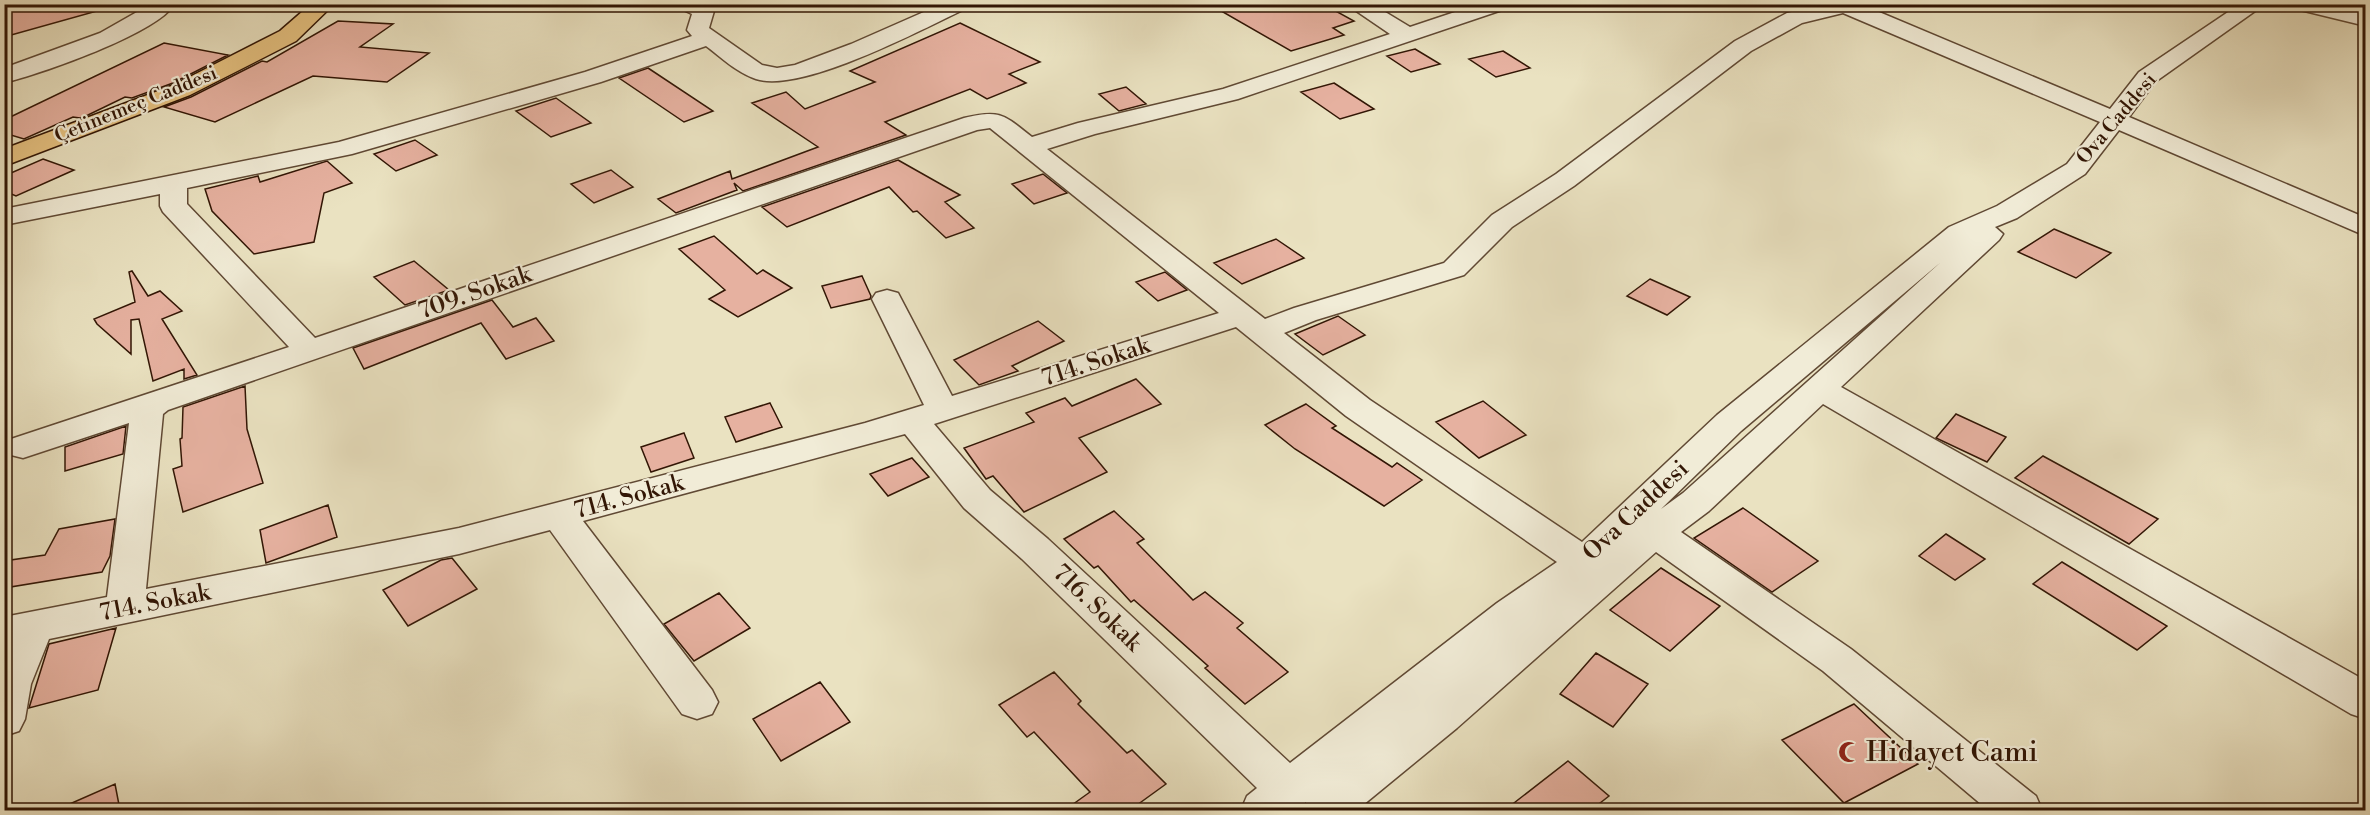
<svg xmlns="http://www.w3.org/2000/svg" width="2370" height="815" font-family="'Libre Bodoni',serif">
  <style>
    .building { fill: #e6b1a0; stroke: #321605; stroke-width: 1.5 }
    .lines { fill: none; stroke-linecap: round; stroke-linejoin: round }
    .minor-casing { stroke: #604934; stroke-width: 3 }
    .major-casing { stroke: #321605; stroke-width: 3 }
    .minor { fill: #f1ecd7; fill-rule: evenodd }
    .major { fill: #e5c180; fill-rule: evenodd }
    .labels { text-anchor: middle; dominant-baseline: central; stroke-width: 4.5; stroke-linejoin: round; paint-order: stroke }
    .far-street-label { font-size: 20px; fill: #321605; stroke: #f1ecd7 }
    .street-label { font-size: 24px; fill: #321605; stroke: #f1ecd7 }
    .near-poi-label { font-size: 28px; fill: #321605; stroke: #f1ecd7; text-anchor: start }
  </style>
  <rect width="100%" height="100%" fill="#eae2c1"/>
  <filter id="stains"><feTurbulence type="fractalNoise" baseFrequency=".00333" numOctaves="4"/><feColorMatrix values="0 0 0 0 .2 0 0 0 0 .09 0 0 0 0 .02 0 0 0 .5 -.17"/></filter>
  <radialGradient id="worn" r=".72"><stop offset=".6" stop-color="#630" stop-opacity="0"/><stop offset="1" stop-color="#630" stop-opacity=".3"/></radialGradient>
  <path class="building" d="M 21,4 L 96,4 L 97,11 L 4,37 L 4,9 Z
    M 1209,4 L 1323,4 L 1354,21 L 1333,28 L 1344,35 L 1291,51 Z
    M 338,21 L 393,24 L 360,47 L 429,53 L 387,82 L 313,76 L 215,122 L 164,107 L 191,97 L 262,61 L 267,62 Z
    M 960,23 L 1040,62 L 1009,74 L 1026,83 L 987,99 L 970,89 L 885,122 L 906,135 L 743,191 L 734,183 L 737,190 L 676,213 L 658,199 L 730,171 L 732,179 L 818,147 L 752,103 L 786,92 L 805,109 L 875,82 L 850,71 Z
    M 164,43 L 228,55 L 173,83 L 132,98 L 125,97 L 88,115 L 80,118 L 73,117 L 24,139 L 4,133 L 4,120 Z
    M 1415,49 L 1440,64 L 1411,72 L 1387,56 Z
    M 1503,51 L 1530,68 L 1496,77 L 1469,59 Z
    M 648,68 L 713,111 L 684,122 L 619,78 Z
    M 1334,83 L 1374,109 L 1340,119 L 1301,92 Z
    M 1126,87 L 1146,104 L 1119,111 L 1099,94 Z
    M 556,98 L 591,123 L 551,137 L 516,111 Z
    M 415,140 L 437,155 L 396,171 L 374,154 Z
    M 43,159 L 74,170 L 16,196 L 4,191 L 4,176 Z
    M 898,160 L 960,195 L 945,202 L 974,228 L 946,238 L 917,211 L 913,212 L 889,187 L 787,227 L 762,207 Z
    M 327,161 L 352,183 L 324,193 L 314,242 L 254,254 L 212,211 L 205,189 L 258,176 L 260,182 Z
    M 611,170 L 633,187 L 594,203 L 571,184 Z
    M 1043,174 L 1067,193 L 1034,204 L 1012,184 Z
    M 2054,229 L 2111,253 L 2076,278 L 2018,252 Z
    M 714,236 L 757,274 L 763,270 L 792,288 L 738,317 L 709,299 L 725,290 L 679,249 Z
    M 1276,239 L 1304,258 L 1242,284 L 1214,263 Z
    M 414,261 L 449,290 L 405,305 L 374,277 Z
    M 132,271 L 148,296 L 160,291 L 182,311 L 162,319 L 197,375 L 184,379 L 184,369 L 153,381 L 139,319 L 131,320 L 131,354 L 97,324 L 94,319 L 135,302 L 129,272 Z
    M 1165,272 L 1187,290 L 1158,301 L 1136,282 Z
    M 862,276 L 871,296 L 870,299 L 831,308 L 822,286 Z
    M 1650,279 L 1690,297 L 1667,315 L 1627,296 Z
    M 492,300 L 513,327 L 536,318 L 554,341 L 506,359 L 481,323 L 364,369 L 353,348 Z
    M 1338,316 L 1365,335 L 1323,355 L 1295,334 Z
    M 1038,321 L 1064,341 L 1012,366 L 1018,371 L 979,385 L 954,360 Z
    M 1136,379 L 1161,404 L 1079,438 L 1107,472 L 1024,512 L 993,476 L 986,479 L 964,448 L 1034,422 L 1026,413 L 1065,398 L 1072,406 Z
    M 245,386 L 247,429 L 263,483 L 183,512 L 173,469 L 182,466 L 180,439 L 182,438 L 183,407 Z
    M 1483,401 L 1526,435 L 1479,458 L 1436,422 Z
    M 770,403 L 782,427 L 736,442 L 725,417 Z
    M 1306,404 L 1336,426 L 1332,428 L 1392,467 L 1397,463 L 1422,480 L 1384,506 L 1295,449 L 1265,425 Z
    M 1956,414 L 2006,437 L 1987,462 L 1936,438 Z
    M 126,426 L 123,454 L 65,471 L 65,447 Z
    M 684,433 L 694,458 L 651,472 L 641,447 Z
    M 2043,456 L 2107,491 L 2158,519 L 2129,544 L 2015,478 Z
    M 912,458 L 929,477 L 888,496 L 870,474 Z
    M 328,505 L 337,537 L 266,563 L 260,530 Z
    M 1743,508 L 1818,561 L 1772,592 L 1694,538 Z
    M 1114,511 L 1144,539 L 1137,543 L 1193,600 L 1205,592 L 1243,623 L 1237,628 L 1288,672 L 1245,704 L 1205,668 L 1208,666 L 1134,600 L 1131,602 L 1098,566 L 1094,568 L 1064,539 Z
    M 115,519 L 110,556 L 102,572 L 4,588 L 4,561 L 45,555 L 59,529 Z
    M 1946,534 L 1985,559 L 1955,580 L 1919,556 Z
    M 452,558 L 477,589 L 408,626 L 383,590 L 441,560 Z
    M 2062,562 L 2167,626 L 2137,650 L 2033,584 Z
    M 1661,568 L 1720,606 L 1670,651 L 1610,610 Z
    M 719,593 L 750,628 L 694,661 L 664,624 Z
    M 116,628 L 98,690 L 29,708 L 49,644 Z
    M 1596,653 L 1648,684 L 1613,727 L 1560,694 Z
    M 1054,672 L 1081,701 L 1078,704 L 1127,753 L 1132,750 L 1166,784 L 1130,810 L 1065,810 L 1090,792 L 1034,732 L 1027,737 L 999,705 Z
    M 820,682 L 850,722 L 781,761 L 753,719 Z
    M 1854,704 L 1918,764 L 1844,803 L 1782,740 Z
    M 1568,761 L 1609,796 L 1591,810 L 1505,810 Z
    M 115,784 L 120,810 L 56,810 Z"/>
  <g class="lines">
    <defs>
      <path id="minor" d="M 151,4 L 175,4 C 154,35 42,73 4,83 L 4,68 L 100,33 Z
        M 676,4 L 710,7 L 714,11 L 709,28 L 762,65 L 777,68 L 795,65 L 851,44 L 942,4 L 970,4 L 967,8 C 923,29 801,94 756,79 C 737,73 721,57 706,46 L 601,82 L 352,154 L 187,188 L 187,204 L 315,338 L 964,118 C 1001,109 1004,115 1032,137 L 1078,123 L 1223,89 L 1390,34 L 1346,4 L 1372,4 L 1410,27 L 1479,4 L 1511,4 L 1508,8 L 1238,99 L 1095,134 L 1047,149 L 1265,319 L 1294,308 L 1444,263 L 1492,215 L 1556,174 L 1735,41 L 1787,13 L 1825,4 L 1860,4 L 2110,109 L 2139,72 L 2240,4 L 2265,4 L 2155,82 L 2129,117 L 2366,218 L 2366,236 L 2119,130 L 2085,174 L 2017,218 L 1995,227 L 2003,234 L 1999,240 L 1841,387 L 2366,681 L 2366,719 L 2351,714 L 1823,404 L 1709,511 L 1681,532 L 1851,649 L 2036,796 L 2042,810 L 1988,810 L 1823,671 L 1656,552 L 1457,728 L 1357,810 L 1303,810 L 1306,802 L 1296,810 L 1241,810 L 1247,796 L 1257,788 L 1022,559 L 964,508 L 905,434 L 583,521 L 712,690 L 718,702 L 712,714 L 697,719 L 682,714 L 550,530 L 459,554 L 49,639 L 31,684 L 25,719 L 19,731 L 4,736 L 4,617 L 107,597 L 129,423 L 23,458 L 11,455 L 6,447 L 11,439 L 289,347 L 163,212 L 160,206 L 160,194 L 4,225 L 4,209 L 339,142 L 585,72 L 692,36 L 687,30 L 692,14 L 679,8 ZM 1843,13 L 2100,122 L 2067,164 L 1997,206 L 1949,227 L 1717,415 L 1582,542 L 1370,400 L 1284,333 L 1316,320 L 1464,275 L 1512,227 L 1574,186 L 1751,51 L 1802,23 ZM 990,128 L 1219,313 L 952,396 L 898,293 L 887,290 L 876,293 L 872,299 L 924,405 L 865,423 L 459,528 L 146,589 L 163,414 L 168,410 L 977,130 ZM 1941,262 L 1683,493 L 1661,509 L 1741,431 ZM 1236,327 L 1346,416 L 1557,562 L 1497,603 L 1290,763 L 1048,539 L 990,490 L 934,424 Z
        M 2289,4 L 2328,4 L 2366,13 L 2366,26 L 2292,8 Z"/>
      <path id="major" d="M 311,4 L 334,4 L 296,41 L 190,95 L 4,166 L 4,149 L 174,85 L 280,31 Z"/>
    </defs>
    <use href="#minor" class="minor-casing"/>
    <use href="#major" class="major-casing"/>
    <use href="#minor" class="minor"/>
    <use href="#major" class="major"/>
  </g>
  <defs>
    <symbol id="mosque-bare" viewBox="-9 -9 18 18"><path d="M3.5-4.9A6 6 0 1 0 3.5 4.9A5 5 0 1 1 3.5-4.9Z" fill="#8f2418" stroke="#f1ecd7" stroke-width="2.5" paint-order="stroke"/></symbol>
  </defs>
  <g fill-rule="evenodd">
    <use href="#mosque-bare" x="1834" y="737" width="30" height="30"/>
  </g>
  <g class="labels">
    <g class="far-street-label">
      <text transform="translate(136 105) rotate(-22)">Çetinemeç Caddesi</text>
      <text transform="translate(2117 119) rotate(-50)">Ova Caddesi</text>
    </g>
    <g class="street-label">
      <text transform="translate(475 293) rotate(-19)">709. Sokak</text>
      <text transform="translate(1096 362) rotate(-18)">714. Sokak</text>
      <text transform="translate(629 497) rotate(-15)">714. Sokak</text>
      <text transform="translate(1636 511) rotate(-43)">Ova Caddesi</text>
      <text transform="translate(155 603) rotate(-11)">714. Sokak</text>
      <text transform="translate(1097 608) rotate(44)">716. Sokak</text>
    </g>
    <g class="near-poi-label">
      <text x="1866" y="752">Hidayet Cami</text>
    </g>
  </g>
  <rect width="2370" height="815" fill="none" stroke="#eae2c1" stroke-width="24"/>
  <rect x="6" y="6" width="2358" height="803" fill="none" stroke="#321605" stroke-width="3"/>
  <rect x="12" y="12" width="2346" height="791" fill="none" stroke="#321605" stroke-width="1.5"/>
  <rect width="100%" height="100%" filter="url(#stains)"/>
  <rect width="100%" height="100%" fill="url(#worn)"/>
</svg>
